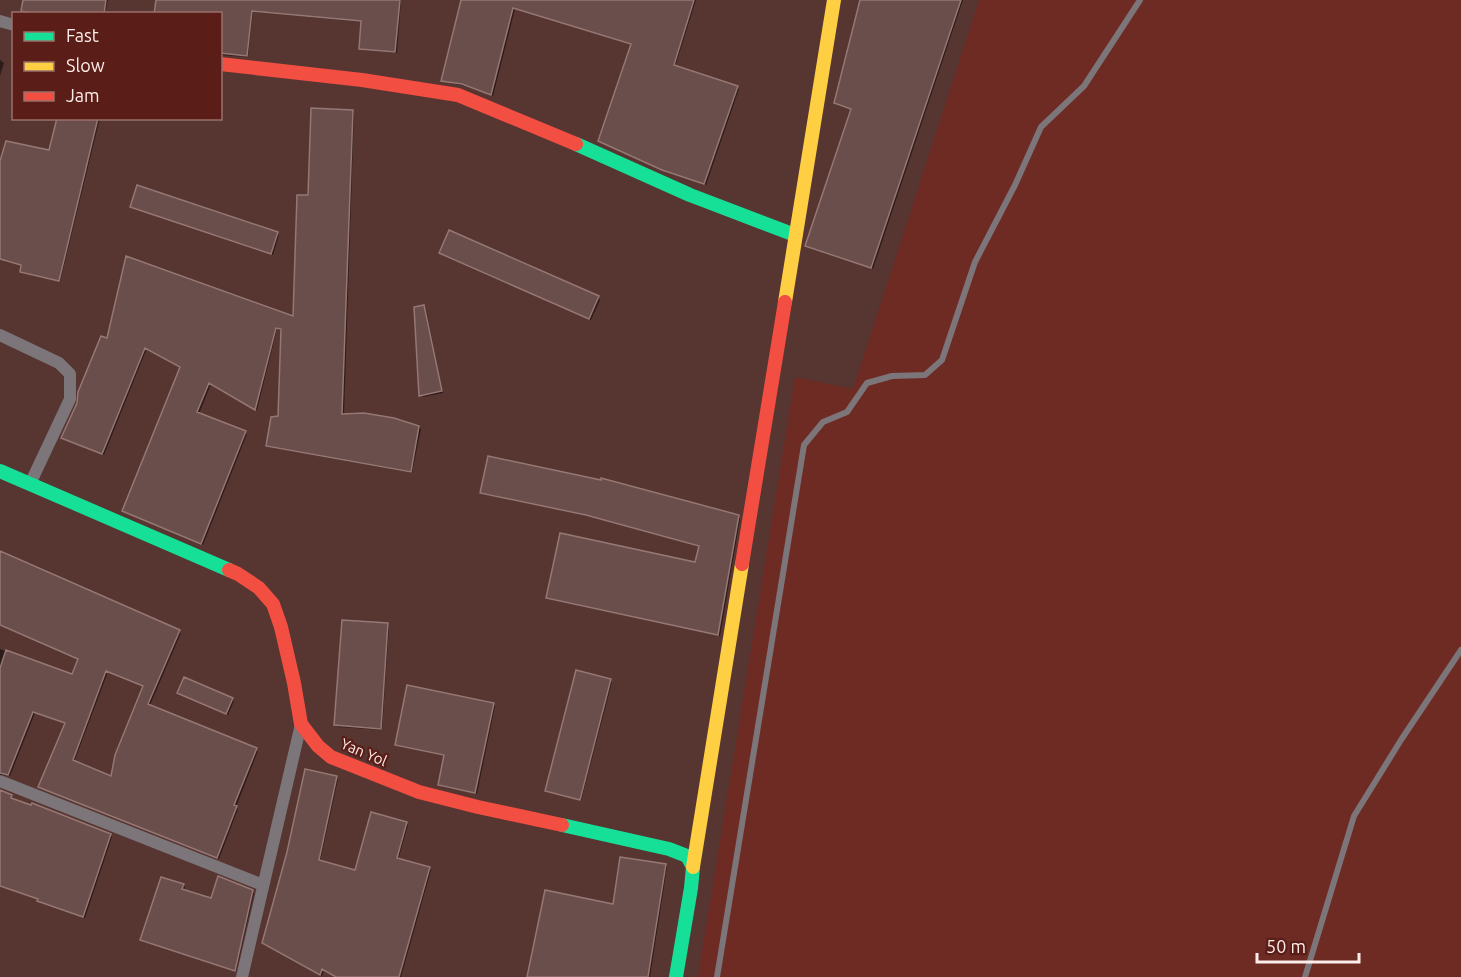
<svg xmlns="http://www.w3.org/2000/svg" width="1461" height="977" font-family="Ubuntu,sans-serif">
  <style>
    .built { fill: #6d2b24 }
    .shadow { fill: #0007; fill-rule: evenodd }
    .building { fill: #6a4e4b; stroke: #957773; stroke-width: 1.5; fill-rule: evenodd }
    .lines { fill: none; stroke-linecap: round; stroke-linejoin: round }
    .lane { stroke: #7c757a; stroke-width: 6 }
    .street { stroke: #7c757a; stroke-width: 12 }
    .fast { stroke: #16e098; stroke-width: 14 }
    .slow { stroke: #ffcf43; stroke-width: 14 }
    .jam { stroke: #f24e42; stroke-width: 14 }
    .labels { text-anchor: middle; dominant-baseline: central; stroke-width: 4.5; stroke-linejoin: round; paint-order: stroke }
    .street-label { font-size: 15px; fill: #fdedea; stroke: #5a1d17 }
  </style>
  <rect width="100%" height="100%" fill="#573531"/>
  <path class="built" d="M 979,0 L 1461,0 L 1461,977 L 698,977 L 795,377 L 853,389 Z"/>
  <path class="shadow" d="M 24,0 L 108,0 L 105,14 L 31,14 L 24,12 L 22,10 Z
    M 157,0 L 401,0 L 397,53 L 362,50 L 360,48 L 362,22 L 253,12 L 248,57 L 220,55 L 220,14 Z
    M 463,0 L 696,0 L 675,67 L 737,87 L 739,89 L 706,185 L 666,172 L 600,141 L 632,45 L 515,9 L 493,96 L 465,86 L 444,82 L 442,80 Z
    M 861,0 L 963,0 L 873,269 L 809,248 L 807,246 L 852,110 L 837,105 L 835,103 Z
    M 0,60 L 4,63 L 0,76 Z
    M 352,112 L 354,113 L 344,415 L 419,427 L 421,429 L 412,473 L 269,447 L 267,446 L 280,418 L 283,330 L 277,329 L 257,410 L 211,384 L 199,414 L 247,434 L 203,545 L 125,513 L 123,511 L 181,367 L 147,348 L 104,455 L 64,439 L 108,340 L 295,318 L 309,197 Z
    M 58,118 L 100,118 L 60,282 L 23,273 L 21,271 L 23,265 L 0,259 L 0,167 L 50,152 Z
    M 132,207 L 277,233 L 279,235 L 273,255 L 133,208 Z
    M 442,254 L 598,298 L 600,300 L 591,320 Z
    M 424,307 L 426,309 L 443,393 L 423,397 L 421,395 Z
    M 482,492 L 738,517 L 740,519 L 720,636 L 550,599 L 548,597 L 696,564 L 700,547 L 589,516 L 483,494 Z
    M 0,554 L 181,633 L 150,705 L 258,751 L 236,807 L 238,809 L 219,859 L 42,789 L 40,787 L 66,724 L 35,713 L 10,776 L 0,775 L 0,649 L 73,676 L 79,659 L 0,625 ZM 108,672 L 144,687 L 112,778 L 74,762 Z
    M 387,625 L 389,627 L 382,730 L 338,727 L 336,725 Z
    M 610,680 L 612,682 L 581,801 L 549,792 L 547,790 Z
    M 179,693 L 232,699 L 234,701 L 228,715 Z
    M 493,704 L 495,706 L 477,794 L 442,787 L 440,785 L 446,756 L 398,746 L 396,744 Z
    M 336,777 L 338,779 L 320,862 L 356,872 L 406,823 L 408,825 L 398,860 L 429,868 L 431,870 L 401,977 L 337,977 L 324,970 L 322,976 L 266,944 Z
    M 0,791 L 11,796 L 13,798 L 12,800 L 110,835 L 112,837 L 85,918 L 41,903 L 40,899 L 0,886 Z
    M 665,865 L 667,867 L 650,977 L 529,977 L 614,906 Z
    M 183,885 L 185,887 L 184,891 L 212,900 L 252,891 L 254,893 L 236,972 L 144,942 L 142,940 Z"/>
  <path class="building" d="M 23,0 L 106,0 L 104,14 L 35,14 L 21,11 Z
    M 156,0 L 400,0 L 395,52 L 359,49 L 361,21 L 252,11 L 247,56 L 220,53 L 220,14 L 154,14 Z
    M 461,0 L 694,0 L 674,65 L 738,86 L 704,184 L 662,170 L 598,141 L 631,44 L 513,8 L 491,95 L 462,84 L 441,81 Z
    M 860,0 L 961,0 L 871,268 L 805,246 L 851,109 L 834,103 Z
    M 311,108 L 353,110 L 342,414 L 364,413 L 394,418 L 419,426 L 411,472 L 266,446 L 271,417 L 278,416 L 281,329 L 276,328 L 255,410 L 209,383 L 197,412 L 246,431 L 201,544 L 122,511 L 180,367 L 145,348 L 102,454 L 61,438 L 77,403 L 78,392 L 101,336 L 107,338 L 126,256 L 293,316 L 297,195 L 308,195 Z
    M 57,118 L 98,118 L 59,281 L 20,272 L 21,265 L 0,259 L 0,161 L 6,141 L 49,150 Z
    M 137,185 L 278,232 L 271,254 L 130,207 Z
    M 449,230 L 599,296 L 589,319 L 439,253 Z
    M 424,305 L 442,391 L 419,396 L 414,307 Z
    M 488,456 L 601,480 L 601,478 L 739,515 L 718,635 L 546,598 L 560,533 L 695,562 L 699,546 L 586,515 L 480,493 Z
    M 0,551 L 180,630 L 148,704 L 257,748 L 234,805 L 237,806 L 217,858 L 38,787 L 65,723 L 33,712 L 8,775 L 0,773 L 0,668 L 6,650 L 72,674 L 78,659 L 0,625 ZM 106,671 L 143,686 L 115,755 L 111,776 L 73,760 Z
    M 342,620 L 388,623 L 381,729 L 334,725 Z
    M 576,670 L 611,679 L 580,800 L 545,791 Z
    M 184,677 L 233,698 L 226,714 L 177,693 Z
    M 407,685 L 494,703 L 475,793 L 438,785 L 444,755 L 395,745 Z
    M 305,769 L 337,776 L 319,860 L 355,870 L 371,812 L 407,822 L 397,858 L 430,867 L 399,977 L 336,977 L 322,969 L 320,975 L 262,943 L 287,852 Z
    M 0,790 L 12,795 L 11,798 L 31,805 L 32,803 L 111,834 L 83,917 L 37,901 L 38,899 L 0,886 Z
    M 620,857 L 666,864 L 648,977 L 527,977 L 545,890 L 613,904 Z
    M 218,876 L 253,890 L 235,971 L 140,940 L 161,877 L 184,884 L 182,889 L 211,898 Z"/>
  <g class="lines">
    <path class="lane" d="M 717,977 L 804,445 L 823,422 L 847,412 L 867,383 L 892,376 L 925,375 L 942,360 L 975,262 L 1015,185 L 1041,127 L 1084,86 L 1140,0
      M 1305,977 L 1354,816 L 1401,740 L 1461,650"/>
    <path class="street" d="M 0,21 L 14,25
      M 0,335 L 59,363 L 70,374 L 70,399 L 30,484
      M 0,781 L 263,885
      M 242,977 L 301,724"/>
    <path class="fast" d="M 576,144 L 690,195 L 795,235
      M 0,471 L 229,570
      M 562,825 L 669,849 L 687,856 L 693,867 L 691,888 L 676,977"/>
    <path class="slow" d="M 785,302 L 834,0
      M 693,867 L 742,564"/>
    <path class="jam" d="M 220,64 L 362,80 L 458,95 L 576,144
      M 742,564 L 785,302
      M 229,570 L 238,574 L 259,588 L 273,604 L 281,627 L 294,683 L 301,724 L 318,746 L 331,757 L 419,792 L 478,807 L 562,825"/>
  </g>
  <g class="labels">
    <g class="street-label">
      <text transform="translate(364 752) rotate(23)">Yan Yol</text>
    </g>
  </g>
  <rect x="12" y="12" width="210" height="108" fill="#5a1d17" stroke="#9b706b" stroke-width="1.5"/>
  <rect x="24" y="32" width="30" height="9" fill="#16e098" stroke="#9b706b" stroke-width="1.5"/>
  <text x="66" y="42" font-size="18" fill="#fdedea">Fast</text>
  <rect x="24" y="62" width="30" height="9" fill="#ffcf43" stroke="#9b706b" stroke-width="1.5"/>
  <text x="66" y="72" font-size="18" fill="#fdedea">Slow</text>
  <rect x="24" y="92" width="30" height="9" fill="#f24e42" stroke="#9b706b" stroke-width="1.5"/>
  <text x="66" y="102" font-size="18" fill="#fdedea">Jam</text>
  <path d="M1257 953v9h102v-9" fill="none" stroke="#fdedea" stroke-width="3"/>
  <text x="1266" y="953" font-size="18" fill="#fdedea" stroke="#5a1d17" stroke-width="4.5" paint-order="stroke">50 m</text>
</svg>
